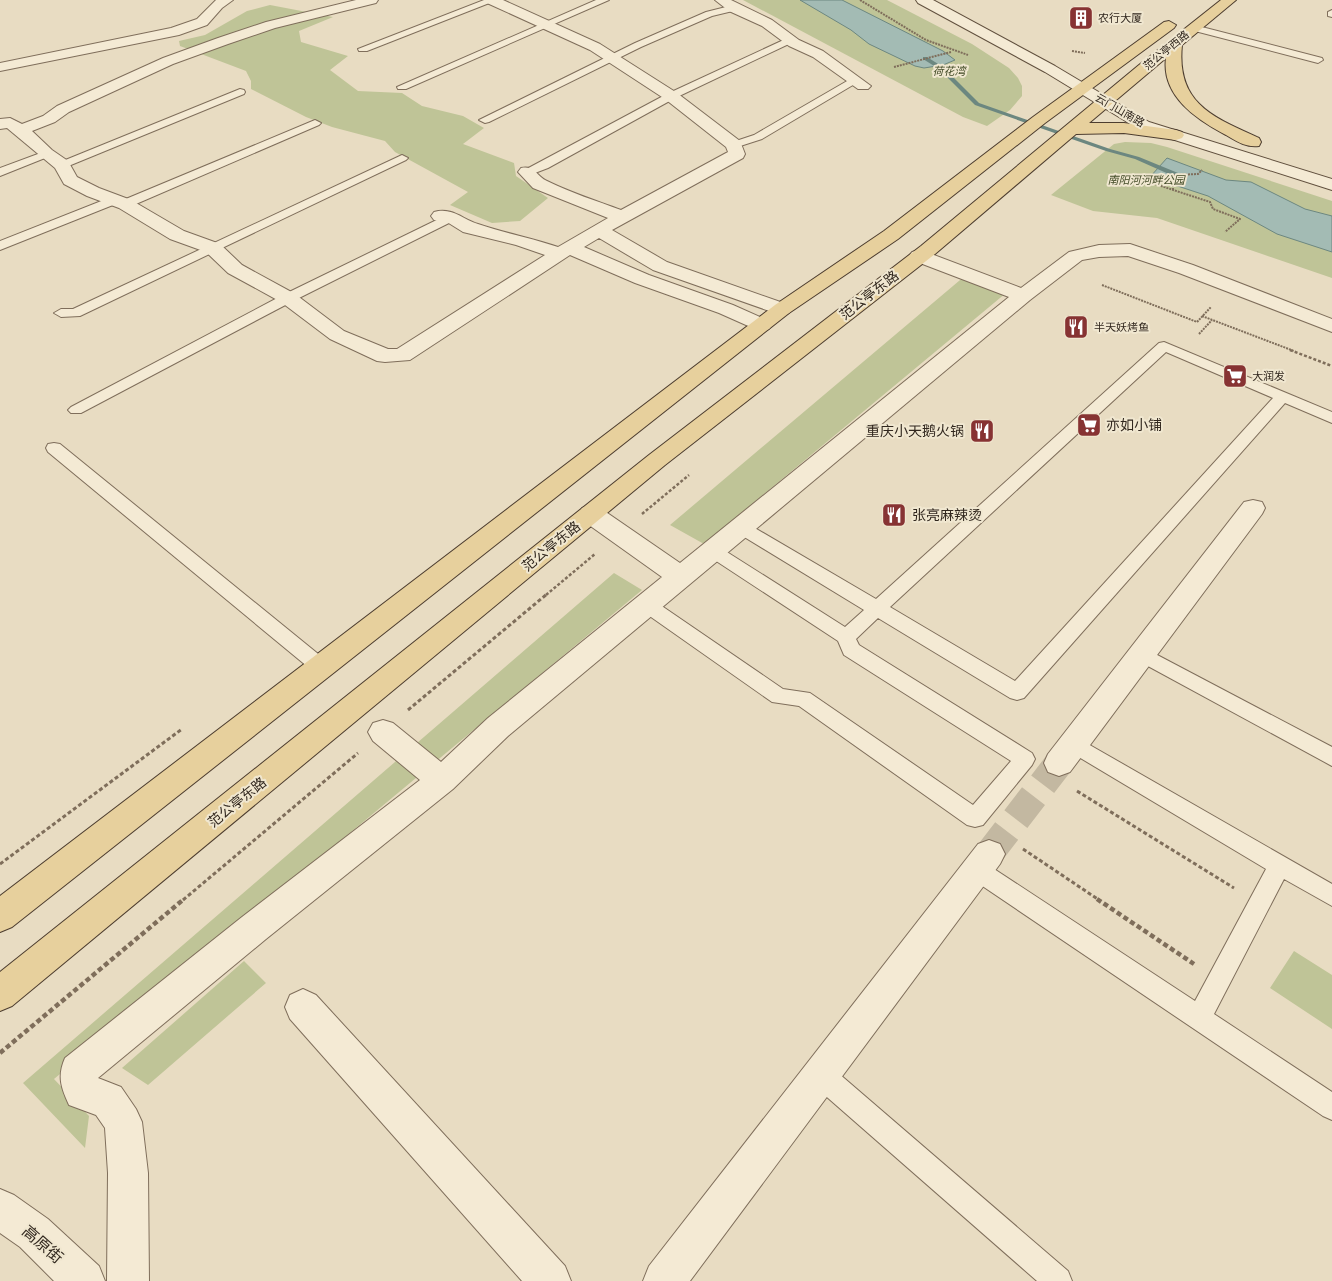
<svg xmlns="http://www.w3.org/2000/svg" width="1332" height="1281" font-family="Lora,'Noto Sans SC',serif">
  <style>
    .green { fill: #bfc497 }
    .water { fill: #a3bbb4; stroke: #6c8780 }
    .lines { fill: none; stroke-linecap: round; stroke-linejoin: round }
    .stream { fill: #6c8780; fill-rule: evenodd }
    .minor-tunnel { stroke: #c3b8a1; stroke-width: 29; stroke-dasharray: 29 15; stroke-linecap: butt }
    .service-casing { stroke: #7f6e5b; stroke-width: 2 }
    .minor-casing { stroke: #7f6e5b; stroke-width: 2 }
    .tertiary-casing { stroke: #7f6e5b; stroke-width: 2 }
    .secondary-casing { stroke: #61503e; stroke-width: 2 }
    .primary-casing { stroke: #4d3d2f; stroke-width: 2 }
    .path-far3 { stroke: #7f6e5b; stroke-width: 2; stroke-dasharray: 2 1; stroke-linecap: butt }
    .path-far2 { stroke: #7f6e5b; stroke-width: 2.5; stroke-dasharray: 3 2; stroke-linecap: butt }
    .path-far1 { stroke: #7f6e5b; stroke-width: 3; stroke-dasharray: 4 2.5; stroke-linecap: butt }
    .path { stroke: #7f6e5b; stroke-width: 4.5; stroke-dasharray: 5 3; stroke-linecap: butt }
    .service { fill: #f4ead4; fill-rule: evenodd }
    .minor { fill: #f4ead4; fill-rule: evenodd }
    .tertiary { fill: #f4ead4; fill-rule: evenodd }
    .secondary { fill: #f4ead4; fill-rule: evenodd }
    .primary { fill: #e7d09d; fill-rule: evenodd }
    .labels { text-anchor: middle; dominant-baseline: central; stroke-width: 4; stroke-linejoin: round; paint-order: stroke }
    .far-poi-label { font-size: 11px; fill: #31271e; stroke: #f0e7d0; text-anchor: start }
    .far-street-label { font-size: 11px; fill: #31271e; stroke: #f0e7d0 }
    .far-park-label { font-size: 11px; font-style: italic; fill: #424b27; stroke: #f0e7d0 }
    .street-label { font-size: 14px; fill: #31271e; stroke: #f0e7d0 }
    .poi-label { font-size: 14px; fill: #31271e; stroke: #f0e7d0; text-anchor: start }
    .near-street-label { font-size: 16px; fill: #31271e; stroke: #f0e7d0 }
  </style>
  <rect width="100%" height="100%" fill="#e8dcc2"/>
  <path class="green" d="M 743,0 L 887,0 L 972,44 L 1009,68 L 1018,78 L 1022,86 L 1022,96 L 1010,110 L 987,126 L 963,117 Z
    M 270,5 L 333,17 L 299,31 L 301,42 L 348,56 L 330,70 L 358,91 L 402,93 L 422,106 L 463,116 L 484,128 L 463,144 L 514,163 L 516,176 L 548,198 L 520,221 L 492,223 L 450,205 L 468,192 L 395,152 L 385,141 L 332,127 L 306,117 L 251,89 L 251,81 L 246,71 L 180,46 L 179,41 L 205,35 L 247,11 Z
    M 1125,142 L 1151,143 L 1167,147 L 1332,201 L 1332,278 L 1157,218 L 1093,211 L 1051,195 L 1114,144 Z
    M 966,275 L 1006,293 L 704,544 L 670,525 Z
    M 614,573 L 642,590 L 54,1079 L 89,1116 L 85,1148 L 23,1083 Z
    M 1294,951 L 1332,975 L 1332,1029 L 1270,988 Z
    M 244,961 L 266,983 L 148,1085 L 122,1068 Z"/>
  <path class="water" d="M 800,0 L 842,0 L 943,51 L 955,60 L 943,65 L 924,68 L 915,66 L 869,44 L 851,30 Z
    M 1167,158 L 1226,180 L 1251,182 L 1305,209 L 1332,216 L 1332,252 L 1277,234 L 1208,196 L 1150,177 Z"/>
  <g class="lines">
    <path class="stream" d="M 923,57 L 927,57 L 943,67 L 979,103 L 1110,149 L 1139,157 L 1178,173 L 1171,175 L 1135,159 L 1106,151 L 975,105 L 939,69 L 923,59 Z"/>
    <path class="minor-tunnel" d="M 989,854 L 1059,763"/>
    <defs>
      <path id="service" d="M 484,0 L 497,0 L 367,51 L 359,51 L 358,49 Z
        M 596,0 L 609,0 L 406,89 L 398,89 L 397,87 Z
        M 734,5 L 737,6 L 737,10 L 712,16 L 641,47 L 489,122 L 485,123 L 479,120 L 635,43 L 706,12 Z
        M 1332,10 L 1332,17 L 1328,16 L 1328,12 Z
        M 1194,25 L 1322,58 L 1323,60 L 1318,63 L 1191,30 L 1189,28 Z
        M 790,37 L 793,38 L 793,42 L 675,98 L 548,168 L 527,176 L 521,172 L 667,94 Z
        M 854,77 L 858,78 L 859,80 L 858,82 L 762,139 L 734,148 L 728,145 L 730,143 L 754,135 Z
        M 240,89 L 244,90 L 245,92 L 244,94 L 66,167 L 58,167 L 56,165 L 58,163 Z
        M 315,120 L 321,123 L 319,125 L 129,207 L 125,208 L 119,204 L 121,201 Z
        M 46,151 L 50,152 L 52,154 L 50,156 L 0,176 L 0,168 Z
        M 402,155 L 408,158 L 406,160 L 80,316 L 61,317 L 54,313 L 61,309 L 73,309 Z
        M 114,196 L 120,200 L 118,203 L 0,250 L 0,241 Z
        M 451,213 L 455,214 L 457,217 L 455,220 L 293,301 L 81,413 L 71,413 L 68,410 L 71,407 L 283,295 Z
        M 1164,342 L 1332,412 L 1332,423 L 1285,403 L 1024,698 L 1017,700 L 1010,698 L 878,618 L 856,639 L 859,645 L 1032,753 L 1035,759 L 1032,765 L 983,825 L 975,827 L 967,825 L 799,706 L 772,702 L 641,610 L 638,605 L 641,600 L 647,598 L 653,600 L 783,689 L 810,693 L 973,805 L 1011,761 L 844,655 L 838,641 L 707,555 L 704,551 L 707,547 L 713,545 L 719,547 L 845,627 L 864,610 L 736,532 L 733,528 L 736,524 L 742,522 L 748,524 L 876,599 L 1159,343 ZM 1166,352 L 1273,398 L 1015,681 L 890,607 Z
        M 54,443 L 60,444 L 328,662 L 331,667 L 328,672 L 321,674 L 314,672 L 48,452 L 46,448 L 48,444 Z
        M 1142,647 L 1332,747 L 1332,766 L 1135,659 L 1133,654 L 1135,649 Z
        M 1074,736 L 1332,884 L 1332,906 L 1284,879 L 1214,1014 L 1332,1092 L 1332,1120 L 1323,1116 L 969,877 L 966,870 L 969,863 L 977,860 L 985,863 L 1195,1001 L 1266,869 L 1067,750 L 1064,744 L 1067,738 Z
        M 821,1062 L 830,1066 L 1068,1271 L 1072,1281 L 1037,1281 L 812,1084 L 808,1075 L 812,1066 Z"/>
      <path id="minor" d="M 216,0 L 233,0 L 222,8 L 207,25 L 179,35 L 0,71 L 0,63 L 171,28 L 197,19 Z
        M 356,0 L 378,0 L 376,3 L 275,28 L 228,44 L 173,64 L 69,112 L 55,122 L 32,131 L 52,150 L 68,161 L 77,177 L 99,188 L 131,200 L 184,231 L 220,244 L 242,265 L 295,294 L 344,331 L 388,349 L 397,349 L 545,255 L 516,245 L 463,232 L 447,222 L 434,220 L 431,216 L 434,212 C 452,207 462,219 478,224 C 504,233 532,238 558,247 L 608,218 L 533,188 L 518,172 L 521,168 C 535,165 536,176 547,181 C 571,193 597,201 621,210 L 728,152 L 726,147 L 665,99 L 590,50 L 487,3 L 485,0 L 503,0 L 600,44 L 677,93 L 740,141 L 745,154 L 743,158 L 612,230 L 667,262 L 789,305 L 792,309 L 789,313 L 782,315 L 775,313 L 653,270 L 599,238 L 584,247 L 649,275 L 733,305 L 769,321 L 772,325 L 769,329 L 762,331 L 755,329 L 719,313 L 635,283 L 570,255 L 410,360 L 385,362 L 377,361 L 330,339 L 281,302 L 228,273 L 206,252 L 170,239 L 119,208 L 87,196 L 64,184 L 55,168 L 7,128 L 0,129 L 0,119 L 10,118 L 22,124 L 43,116 L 57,106 L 163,58 L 218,38 L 266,22 Z
        M 715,0 L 731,0 L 772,20 L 799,40 L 823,51 L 871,86 L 868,89 L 858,89 L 813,57 L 789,46 L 762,26 L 729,11 Z
        M 1130,244 L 1193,265 L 1332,319 L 1332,332 L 1179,273 L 1128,256 L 1099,257 L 1082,260 L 1030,300 L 508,736 L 453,789 L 266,939 L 98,1078 L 121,1087 L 136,1109 L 142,1122 L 148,1173 L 149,1281 L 107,1281 L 108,1173 L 105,1128 L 96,1115 L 69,1105 C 61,1088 57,1076 65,1058 L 242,917 L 420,780 L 373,741 L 368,732 L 373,723 L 383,720 L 393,723 L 441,762 L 488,718 L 662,577 L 582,520 L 579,514 L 582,508 L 591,505 L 600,508 L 680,563 L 1009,297 L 912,260 L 909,256 L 912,252 L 919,250 L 926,252 L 1021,288 L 1069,252 L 1099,245 Z
        M 1253,500 L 1262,502 L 1265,508 L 1262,514 L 1070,772 L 1059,776 L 1048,772 L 1044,763 L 1048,754 L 1244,502 Z
        M 989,840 L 1000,844 L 1005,854 L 1000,864 L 690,1281 L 643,1281 L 649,1266 L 978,844 Z
        M 303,989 L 316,995 L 565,1266 L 571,1281 L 522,1281 L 290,1019 L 285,1007 L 290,995 Z"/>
      <path id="tertiary" d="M 0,1189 L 14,1195 L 48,1219 L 99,1266 L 105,1281 L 54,1281 L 20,1247 L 0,1233 Z"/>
      <path id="secondary" d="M 916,0 L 933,0 L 1055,66 L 1149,122 L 1332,179 L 1332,190 L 1137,128 L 1045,72 L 918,3 Z"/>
      <path id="primary" d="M 1221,0 L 1236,0 L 1182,45 C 1176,103 1212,117 1259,138 L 1261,142 L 1259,146 C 1247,148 1236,141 1226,135 C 1197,120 1161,96 1166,58 L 1089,123 L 1124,123 L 1176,130 L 1182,132 L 1184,135 L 1182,138 L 1176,140 L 1124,133 L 1076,134 L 935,254 L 665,465 L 12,1006 L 0,1011 L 0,972 L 649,455 L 921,246 L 1139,65 Z
        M 1169,21 L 1176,25 L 1174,28 L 1045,123 L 898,239 L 789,313 L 12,927 L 0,932 L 0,896 L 775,305 L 884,231 L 1033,117 L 1164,22 Z"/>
    </defs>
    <use href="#service" class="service-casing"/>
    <use href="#minor" class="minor-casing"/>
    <use href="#tertiary" class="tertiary-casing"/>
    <use href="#secondary" class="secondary-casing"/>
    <use href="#primary" class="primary-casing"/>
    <path class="path-far3" d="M 860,0 L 926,40 L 968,55
      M 1072,51 L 1085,53
      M 894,67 L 951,52
      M 1155,184 L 1210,202 L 1213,209 L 1240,219 L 1225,232
      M 1173,190 L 1173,175 L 1198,174 L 1202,170
      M 1102,285 L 1197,322 L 1211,307
      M 1202,316 L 1294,351
      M 1199,334 L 1212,320"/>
    <path class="path-far2" d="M 1290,350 L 1332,366
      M 642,514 L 689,475
      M 546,595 L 595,554"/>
    <path class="path-far1" d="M 408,710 L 547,594
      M 1077,791 L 1234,888
      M 1023,849 L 1099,900
      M 0,864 L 182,729
      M 183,900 L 358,753"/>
    <path class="path" d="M 1097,899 L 1194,964
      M 0,1053 L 184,899"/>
    <use href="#service" class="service"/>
    <use href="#minor" class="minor"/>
    <use href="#tertiary" class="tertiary"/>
    <use href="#secondary" class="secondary"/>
    <use href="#primary" class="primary"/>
  </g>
  <defs>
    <symbol id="building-square" viewBox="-11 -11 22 22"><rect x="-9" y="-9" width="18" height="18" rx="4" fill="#873333" stroke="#f0e7d0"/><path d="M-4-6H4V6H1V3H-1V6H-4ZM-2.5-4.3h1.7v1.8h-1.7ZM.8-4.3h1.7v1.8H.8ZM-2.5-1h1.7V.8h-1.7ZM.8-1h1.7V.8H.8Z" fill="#fff"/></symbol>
    <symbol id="restaurant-square" viewBox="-11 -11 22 22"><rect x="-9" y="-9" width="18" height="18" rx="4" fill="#873333" stroke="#f0e7d0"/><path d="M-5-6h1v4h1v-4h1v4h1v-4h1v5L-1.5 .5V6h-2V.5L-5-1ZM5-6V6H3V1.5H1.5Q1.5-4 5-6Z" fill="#fff"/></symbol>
    <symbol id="supermarket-square" viewBox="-11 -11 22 22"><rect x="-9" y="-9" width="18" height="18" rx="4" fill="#873333" stroke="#f0e7d0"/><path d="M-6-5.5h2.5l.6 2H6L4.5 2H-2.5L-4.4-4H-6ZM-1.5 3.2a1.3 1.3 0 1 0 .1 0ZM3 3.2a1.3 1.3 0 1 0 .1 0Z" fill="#fff"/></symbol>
  </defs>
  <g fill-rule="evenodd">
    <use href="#building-square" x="1067" y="4" width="28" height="28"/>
    <use href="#restaurant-square" x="1062" y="313" width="28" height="28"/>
    <use href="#supermarket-square" x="1221" y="362" width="28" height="28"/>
    <use href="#supermarket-square" x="1075" y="411" width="28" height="28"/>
    <use href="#restaurant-square" x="968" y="417" width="28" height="28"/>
    <use href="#restaurant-square" x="880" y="501" width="28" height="28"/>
  </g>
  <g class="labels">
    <g class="far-poi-label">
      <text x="1098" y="18">农行大厦</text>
      <text x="1094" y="327">半天妖烤鱼</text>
      <text x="1252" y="376">大润发</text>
    </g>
    <g class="far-street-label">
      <text transform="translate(1166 50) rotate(-39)">范公亭西路</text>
      <text transform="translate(1120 110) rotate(30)">云门山南路</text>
    </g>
    <g class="far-park-label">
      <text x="949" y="71">荷花湾</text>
      <text x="1146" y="180">南阳河河畔公园</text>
    </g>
    <g class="street-label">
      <text transform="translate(869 295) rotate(-38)">范公亭东路</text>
      <text transform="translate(551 546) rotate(-39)">范公亭东路</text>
      <text transform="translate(237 802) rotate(-39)">范公亭东路</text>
    </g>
    <g class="poi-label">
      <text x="1106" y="425">亦如小铺</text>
      <text x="964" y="431" text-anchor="end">重庆小天鹅火锅</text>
      <text x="912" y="515">张亮麻辣烫</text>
    </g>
    <g class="near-street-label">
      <text transform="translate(43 1244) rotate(41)">高原街</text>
    </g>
  </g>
</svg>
